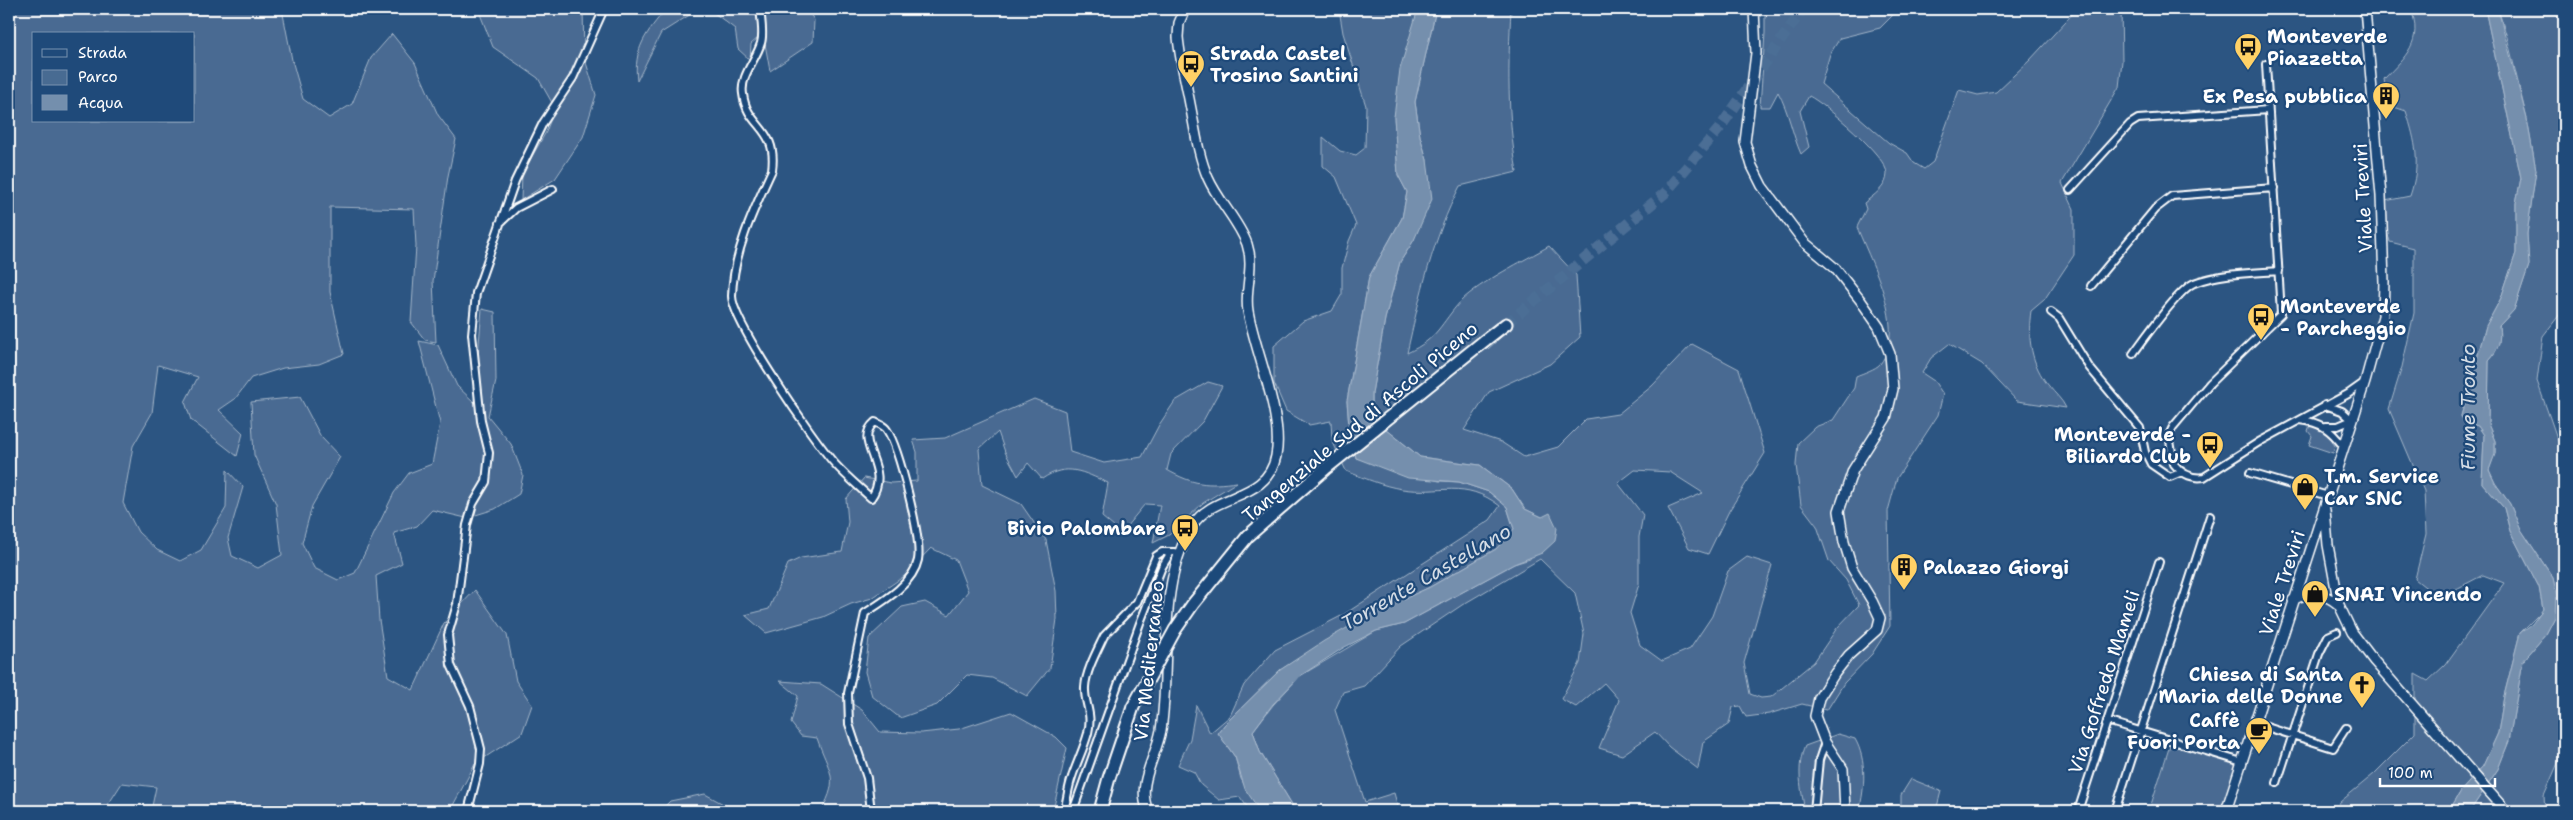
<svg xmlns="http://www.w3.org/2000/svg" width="2573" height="820" font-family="'Shantell Sans',sans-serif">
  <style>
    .green { fill: #486b92; stroke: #a4b5c8; fill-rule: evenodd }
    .water { fill: #748fad; stroke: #acbcce }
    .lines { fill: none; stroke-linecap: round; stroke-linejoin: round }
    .highway-tunnel { stroke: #4c6e95; stroke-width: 11; stroke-dasharray: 11 5.5; stroke-linecap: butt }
    .street-casing { stroke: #fff; stroke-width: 10 }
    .secondary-casing { stroke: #fff; stroke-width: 12 }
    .highway-casing { stroke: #fff; stroke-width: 15 }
    .street { stroke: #1f4a7a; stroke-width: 6 }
    .secondary { stroke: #1f4a7a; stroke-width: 9 }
    .highway { stroke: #1f4a7a; stroke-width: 11 }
    .highway-bridge-casing { stroke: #fff; stroke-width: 15; stroke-linecap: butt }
    .highway-bridge { stroke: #1f4a7a; stroke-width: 11 }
    .labels { text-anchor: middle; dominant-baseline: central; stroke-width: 4.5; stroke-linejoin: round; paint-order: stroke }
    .poi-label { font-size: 19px; font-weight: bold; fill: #fff; stroke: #1f4a7a; text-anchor: start }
    .street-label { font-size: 19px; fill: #fff; stroke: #1f4a7a }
    .water-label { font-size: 20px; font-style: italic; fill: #d5dde6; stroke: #1f4a7a }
  </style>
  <rect width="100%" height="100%" fill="#2c5582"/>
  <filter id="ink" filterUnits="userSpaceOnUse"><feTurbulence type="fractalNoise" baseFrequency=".02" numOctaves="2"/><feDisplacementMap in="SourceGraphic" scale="10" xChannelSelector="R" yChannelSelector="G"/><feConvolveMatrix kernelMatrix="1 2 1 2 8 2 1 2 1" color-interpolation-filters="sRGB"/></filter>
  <g filter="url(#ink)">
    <path class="green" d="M 9,9 L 282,9 L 292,60 L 303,99 L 329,118 L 352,104 L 371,58 L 392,34 L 415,63 L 438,115 L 456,139 L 448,176 L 433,281 L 436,342 L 425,340 L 411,322 L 416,246 L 414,209 L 330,207 L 330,292 L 344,354 L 319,364 L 283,368 L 251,378 L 235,399 L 219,410 L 243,433 L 237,456 L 191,420 L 185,402 L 198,377 L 158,365 L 152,413 L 133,446 L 123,503 L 138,532 L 157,550 L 180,561 L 201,550 L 226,508 L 227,470 L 243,487 L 228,538 L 232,556 L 258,568 L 282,555 L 276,504 L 254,455 L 251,402 L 300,397 L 321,437 L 340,457 L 312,506 L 302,543 L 314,568 L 338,580 L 355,573 L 394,493 L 409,473 L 432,464 L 440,423 L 419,341 L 438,345 L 457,386 L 474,402 L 482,309 L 495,312 L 496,381 L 488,416 L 511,444 L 523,475 L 519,494 L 495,509 L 466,518 L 432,510 L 417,526 L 394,533 L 402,563 L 376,576 L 379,620 L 388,676 L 413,690 L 444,623 L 475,590 L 507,635 L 516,681 L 532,705 L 522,733 L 475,764 L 450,811 L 151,811 L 156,787 L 122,783 L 104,811 L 9,811 L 9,637 L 15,627 L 9,608 ZM 34,34 L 194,34 L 194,121 L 34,121 Z
      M 478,9 L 583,9 L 584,56 L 596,95 L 583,137 L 555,179 L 521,200 L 522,174 L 546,132 L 555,108 L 538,78 L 493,47 Z
      M 666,9 L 699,9 L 661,33 L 637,81 C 633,49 646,33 666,9 Z
      M 709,9 L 807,9 L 814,20 L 813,42 L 770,71 L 765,44 L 765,32 L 751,44 L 750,60 L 738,49 L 735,29 Z
      M 1339,9 L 1418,9 L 1394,117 L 1398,175 L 1407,192 L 1402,218 L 1369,277 L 1347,401 L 1349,427 L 1356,458 L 1439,481 L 1459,482 L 1489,492 L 1507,507 L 1514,529 L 1496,549 L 1430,587 L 1373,613 L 1280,670 L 1225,724 L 1218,733 L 1235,757 L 1241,779 L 1260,811 L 1250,811 L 1240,797 L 1219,800 L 1201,785 L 1194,772 L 1178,765 L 1190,739 L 1196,705 L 1210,733 L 1230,716 L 1244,685 L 1275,650 L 1343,615 L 1490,520 L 1500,506 C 1464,478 1440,495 1402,489 C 1383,486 1364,478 1346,471 L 1332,440 L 1331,421 L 1309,425 L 1286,411 L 1274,383 L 1274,346 L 1303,321 L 1332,311 L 1342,294 L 1342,268 L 1349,241 L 1356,225 L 1336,177 L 1323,166 L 1323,137 L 1340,151 L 1356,155 L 1365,148 L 1366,106 L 1343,33 Z
      M 1436,9 L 1511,9 C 1508,67 1507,114 1517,172 L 1460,186 C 1433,238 1420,295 1407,353 C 1439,338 1440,324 1461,301 C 1480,282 1525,260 1549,246 L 1576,275 L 1580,337 L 1550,364 L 1489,392 L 1464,430 L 1501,442 L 1524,457 L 1558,447 L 1586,419 L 1618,414 L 1652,386 L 1692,344 L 1739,369 L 1765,453 L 1729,511 L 1708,554 L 1689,548 L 1668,508 L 1703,493 L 1670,472 L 1635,470 L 1618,483 L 1643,515 L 1639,537 L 1639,584 L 1630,613 L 1640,645 L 1662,661 L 1690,649 L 1712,616 L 1728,571 L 1747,557 L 1772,565 L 1744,663 L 1750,694 L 1761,698 L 1771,697 L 1814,662 L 1837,628 L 1859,605 L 1846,580 L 1829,561 L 1817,526 L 1801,505 L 1796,465 L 1798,443 L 1815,427 L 1833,420 L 1854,388 L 1856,376 C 1863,373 1876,369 1880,364 C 1908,329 1871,263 1857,227 L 1866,209 L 1864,203 C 1873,196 1887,187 1887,174 C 1888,157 1825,104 1809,96 L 1800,111 L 1809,147 L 1801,154 C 1792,134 1789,112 1778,92 L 1770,107 L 1760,107 L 1765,33 L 1765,9 L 1894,9 L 1894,14 L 1880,28 L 1840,38 L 1830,54 L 1821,84 L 1889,143 L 1907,153 L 1914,163 L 1924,169 L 1933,162 L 1959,90 L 1978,95 L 1996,92 L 2030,60 L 2077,9 L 2121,9 L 2122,61 L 2119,87 L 2062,183 L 2074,209 L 2074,255 L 2044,300 L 2031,311 C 2027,337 2031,365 2049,386 C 2055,394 2062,399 2066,408 L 2017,401 L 1982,364 L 1949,344 L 1931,358 L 1922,373 L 1934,381 L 1943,394 L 1938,415 L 1897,478 L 1888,511 L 1890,626 L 1872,654 L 1844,683 L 1827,710 L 1802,704 L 1769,714 L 1746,717 L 1740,706 L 1733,707 L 1729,724 L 1703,742 L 1698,769 L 1669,747 L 1655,732 L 1622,755 L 1599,748 L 1619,700 L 1604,683 L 1576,707 L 1561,699 L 1580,663 L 1584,634 L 1575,593 L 1540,559 L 1462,605 L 1401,646 L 1364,686 L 1343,692 L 1335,710 L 1365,802 L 1394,793 L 1399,811 L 1296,811 L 1260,752 L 1253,731 L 1273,705 L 1300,676 L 1376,631 L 1404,624 L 1514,564 L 1530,559 L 1542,517 L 1525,509 L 1512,489 L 1480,465 L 1420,457 L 1386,429 L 1372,410 L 1372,393 L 1385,319 L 1400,262 L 1414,240 L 1427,160 L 1420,136 L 1415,102 ZM 1510,322 L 1511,328 L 1488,349 L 1481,339 Z
      M 2411,9 L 2485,9 L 2521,178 L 2516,203 L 2516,253 L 2501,298 L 2486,326 L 2461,416 L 2464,422 L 2478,426 L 2484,435 L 2482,483 L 2504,508 L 2510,531 L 2539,587 L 2543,610 L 2520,633 L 2504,696 L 2498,733 L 2483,766 L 2461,791 L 2449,811 L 2334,811 L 2340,802 L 2374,774 L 2415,733 L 2415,674 L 2428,681 L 2445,665 L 2504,583 L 2483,575 L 2439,598 L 2415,579 L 2426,534 L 2424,491 L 2389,409 L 2402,367 L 2414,313 L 2414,248 L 2390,242 L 2380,202 L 2410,196 C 2421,163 2416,143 2406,111 L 2388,105 L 2384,79 C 2406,56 2423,42 2411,9 Z
      M 2498,9 L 2564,9 L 2564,278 L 2560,288 L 2564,309 L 2543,336 L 2537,381 L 2558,441 L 2564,447 L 2564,695 C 2556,717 2555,732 2562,754 L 2544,795 L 2545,811 L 2470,811 L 2498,769 L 2509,741 L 2523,661 L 2546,634 L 2555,617 L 2556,591 L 2553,578 L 2520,528 L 2510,504 L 2495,483 L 2489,470 L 2495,453 L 2495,441 L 2488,424 L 2489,360 C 2499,349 2501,341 2499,326 L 2514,310 L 2529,265 L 2527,234 L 2536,170 L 2527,119 L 2507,37 Z
      M 1208,382 L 1222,386 L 1203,421 L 1171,454 L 1167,470 C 1194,485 1207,486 1237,482 L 1203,503 L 1169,535 L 1153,543 L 1160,505 L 1145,504 L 1121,533 L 1102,517 L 1108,483 C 1083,472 1067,462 1042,479 L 1028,463 L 1018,476 L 1005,452 L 998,432 L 979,449 L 982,485 L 1021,504 L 1046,540 L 1056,591 L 1057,619 L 1050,668 L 1027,696 L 992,678 L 967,675 L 937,705 L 900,718 L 872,696 L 865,672 L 869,638 L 902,607 L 925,602 L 949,615 L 968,591 L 956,560 L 931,548 L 903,577 L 872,598 L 851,604 L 823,617 L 766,633 L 745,615 L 769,609 L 788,564 L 801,558 L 842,552 L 848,522 L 846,499 L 864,478 L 891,483 L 917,481 L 917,452 L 913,440 L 945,438 L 1034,399 L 1065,411 L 1070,452 L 1104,463 L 1142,457 L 1159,425 L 1175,401 Z
      M 2310,425 L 2329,434 L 2335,446 L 2333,453 L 2309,445 L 2312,436 L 2308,431 Z
      M 780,681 L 821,684 L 862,710 L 880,732 L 921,733 L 959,729 L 1011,712 L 1056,737 L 1067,748 L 1053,811 L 821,811 C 841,777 828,771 817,738 L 801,736 L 791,723 L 798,696 Z
      M 1838,734 L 1855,739 C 1867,760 1865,788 1859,811 L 1805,811 C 1801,790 1796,766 1805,746 Z
      M 2170,745 L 2237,764 L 2222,811 L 2149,811 Z
      M 1911,779 L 1941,791 L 1936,811 L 1901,811 L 1901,795 Z
      M 705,794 L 727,806 L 726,811 L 660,811 L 670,801 Z"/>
    <path class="water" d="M 1418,9 L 1436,9 L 1415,102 L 1420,136 L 1427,160 L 1432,199 L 1414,240 L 1400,262 L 1385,319 L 1372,393 L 1372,410 L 1386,429 L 1420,457 L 1480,465 L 1512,489 L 1525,509 L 1542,517 L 1550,513 L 1557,528 L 1555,541 L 1542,553 L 1514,564 L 1404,624 L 1376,631 L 1343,648 L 1300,676 L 1273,704 L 1253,731 L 1260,752 L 1296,811 L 1260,811 L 1245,789 L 1235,757 L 1218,733 L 1225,724 L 1280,670 L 1324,641 L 1373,613 L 1430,587 L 1496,549 L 1514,529 L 1507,507 L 1489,492 L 1459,482 L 1408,478 L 1356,458 L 1349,427 L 1347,401 L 1369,277 L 1402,218 L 1407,192 L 1398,175 L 1394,117 L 1400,69 Z
      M 2485,9 L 2498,9 L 2527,119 L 2536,170 L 2527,234 L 2529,265 L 2514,310 L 2499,326 C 2501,341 2499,349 2489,360 L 2488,424 L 2495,441 L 2495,454 L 2489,470 L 2495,483 L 2510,504 L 2520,528 L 2553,578 L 2556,591 L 2555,617 L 2546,634 L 2523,661 L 2509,741 L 2498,769 L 2470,811 L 2449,811 L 2461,791 L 2483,766 L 2498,733 L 2504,696 L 2520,633 L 2532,624 L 2543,609 L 2539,587 L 2510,531 L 2504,508 L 2482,483 L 2484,435 L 2478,426 L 2464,422 L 2461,416 L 2486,326 L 2501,298 L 2516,253 L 2516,203 L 2521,178 Z"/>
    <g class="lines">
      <path class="highway-tunnel" d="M 1506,324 L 1665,193 L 1719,129 L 1803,9"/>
      <defs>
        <path id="street" d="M 760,9 C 761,19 764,34 761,43 C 756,60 740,76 743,94 C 747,128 778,127 772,170 C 754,209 733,253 732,296 C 732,322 815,442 835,464 C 846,476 859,487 871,498 C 893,468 851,442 875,422 C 879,424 885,426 887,430 C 899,448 922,539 918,560 C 913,584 884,601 865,613 L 848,693 L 849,724 L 867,778 L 871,811
          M 2266,64 L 2281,314 L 2210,383 L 2173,427 L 2169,435 L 2174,464 C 2182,474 2191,479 2204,477 L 2259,442 L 2348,394 L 2365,382
          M 2070,190 L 2130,124 L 2138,119 L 2268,110
          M 500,223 L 516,208 L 553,189
          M 2091,286 L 2155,209 L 2172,196 L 2274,188
          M 2051,312 L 2059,318 L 2089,367 L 2140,428 L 2145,452 L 2151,464 L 2170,477 L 2182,472
          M 2133,354 C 2144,339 2178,290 2194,283 C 2220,273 2251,273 2279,271
          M 2325,405 L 2342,411 L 2352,420 L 2338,426 L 2325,426
          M 2300,420 C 2321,422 2331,430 2343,446
          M 2250,473 L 2328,496
          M 2107,721 L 2242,762
          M 2254,723 L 2333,748 L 2346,728
          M 2277,783 L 2319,654 L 2328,636 L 2337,632
          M 468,811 L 480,764 L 481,749 L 470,706 L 451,665 L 448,635 L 457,604 L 467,525 L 473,504 L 486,482 L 489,453 L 481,421 L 472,334 L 476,293 L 515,181 L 543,123 L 573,78 L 604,9
          M 1064,811 C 1067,800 1068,788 1072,777 C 1077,762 1084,748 1088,733 C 1093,712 1084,704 1085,687 C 1086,671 1097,651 1104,636 L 1137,602 L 1156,556 L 1162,552 L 1171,552
          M 1073,811 L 1140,623 L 1162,567 L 1171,552 L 1174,552
          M 1814,811 L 1819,760 L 1825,742
          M 2078,811 L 2159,562
          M 2115,811 L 2210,516"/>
        <path id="secondary" d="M 1754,9 L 1756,53 L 1745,142 L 1752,166 L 1762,186 L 1804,242 L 1835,268 L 1861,301 L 1879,327 L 1890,354 L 1893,389 L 1886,418 L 1853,470 L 1839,511 L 1844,542 L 1852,568 L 1872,601 L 1880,618 L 1877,630 L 1849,655 L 1835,673 L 1819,698 L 1815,716 L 1825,742 L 1843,769 L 1845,811
          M 2325,510 L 2328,545 L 2339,605 L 2352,632 L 2374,661 L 2506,811
          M 2293,600 C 2311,590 2323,592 2339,605
          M 1148,811 C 1136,784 1156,758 1161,730 C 1171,664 1156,587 1192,526 C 1214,491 1267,502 1276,456 C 1284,416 1255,352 1248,311 C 1244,290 1255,268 1247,244 C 1238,220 1218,201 1208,178 C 1198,155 1195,129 1190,104 C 1186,82 1180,60 1178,37 L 1179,23 L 1185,9
          M 2226,811 L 2365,382 L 2383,316 L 2384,282 L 2381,196 L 2365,9"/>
        <path id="highway" d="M 1484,341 L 1506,324
          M 1100,811 L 1109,778 L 1133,707"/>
      </defs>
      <use href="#street" class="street-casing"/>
      <use href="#secondary" class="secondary-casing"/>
      <use href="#highway" class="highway-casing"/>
      <use href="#street" class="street"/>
      <use href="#secondary" class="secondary"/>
      <use href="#highway" class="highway"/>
      <defs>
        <path id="highway-bridge" d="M 1133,707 L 1175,630 L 1193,604 L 1248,536 L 1325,469 L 1484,341"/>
      </defs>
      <use href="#highway-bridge" class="highway-bridge-casing"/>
      <use href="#highway-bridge" class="highway-bridge"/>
    </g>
  </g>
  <defs>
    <symbol id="bus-pin" viewBox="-11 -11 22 30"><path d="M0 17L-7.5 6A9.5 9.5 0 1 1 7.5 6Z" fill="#ffd166" stroke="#1f4a7a"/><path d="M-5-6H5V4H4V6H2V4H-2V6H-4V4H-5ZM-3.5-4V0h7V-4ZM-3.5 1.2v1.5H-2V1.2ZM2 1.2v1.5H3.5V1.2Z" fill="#111"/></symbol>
    <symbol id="building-pin" viewBox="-11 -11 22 30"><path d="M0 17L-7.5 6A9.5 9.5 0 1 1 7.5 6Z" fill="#ffd166" stroke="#1f4a7a"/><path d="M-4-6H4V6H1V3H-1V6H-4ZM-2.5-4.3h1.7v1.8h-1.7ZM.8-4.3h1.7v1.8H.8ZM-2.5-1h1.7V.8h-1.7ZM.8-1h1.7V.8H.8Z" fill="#111"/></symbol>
    <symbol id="shop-pin" viewBox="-11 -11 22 30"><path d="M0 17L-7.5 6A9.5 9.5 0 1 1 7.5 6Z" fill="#ffd166" stroke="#1f4a7a"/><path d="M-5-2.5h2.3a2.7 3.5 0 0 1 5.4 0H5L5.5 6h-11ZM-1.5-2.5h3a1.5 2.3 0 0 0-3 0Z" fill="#111"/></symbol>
    <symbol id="church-pin" viewBox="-11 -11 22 30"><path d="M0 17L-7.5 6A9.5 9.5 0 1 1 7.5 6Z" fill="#ffd166" stroke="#1f4a7a"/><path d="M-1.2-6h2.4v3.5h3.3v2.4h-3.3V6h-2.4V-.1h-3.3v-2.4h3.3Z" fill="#111"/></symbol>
    <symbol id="cafe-pin" viewBox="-11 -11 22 30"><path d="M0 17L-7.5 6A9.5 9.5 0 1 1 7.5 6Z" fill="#ffd166" stroke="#1f4a7a"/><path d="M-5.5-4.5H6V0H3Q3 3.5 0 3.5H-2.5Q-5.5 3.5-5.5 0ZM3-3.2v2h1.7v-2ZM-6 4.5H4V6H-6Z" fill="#111"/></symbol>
  </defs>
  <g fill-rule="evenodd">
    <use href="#bus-pin" x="2232" y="31" width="32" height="43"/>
    <use href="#bus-pin" x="1175" y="48" width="32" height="43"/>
    <use href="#building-pin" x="2370" y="80" width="32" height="43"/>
    <use href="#bus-pin" x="2245" y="301" width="32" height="43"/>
    <use href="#bus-pin" x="2194" y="429" width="32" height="43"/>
    <use href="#shop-pin" x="2289" y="471" width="32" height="43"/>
    <use href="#bus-pin" x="1169" y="512" width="32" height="43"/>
    <use href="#building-pin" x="1888" y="551" width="32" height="43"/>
    <use href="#shop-pin" x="2299" y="578" width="32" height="43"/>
    <use href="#church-pin" x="2346" y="669" width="32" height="43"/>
    <use href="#cafe-pin" x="2243" y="715" width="32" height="43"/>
  </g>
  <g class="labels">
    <g class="poi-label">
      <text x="2267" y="36">Monteverde<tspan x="2267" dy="22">Piazzetta</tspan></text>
      <text x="1210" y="53">Strada Castel<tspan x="1210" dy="22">Trosino Santini</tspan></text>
      <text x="2367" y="96" text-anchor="end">Ex Pesa pubblica</text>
      <text x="2280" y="306">Monteverde<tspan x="2280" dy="22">- Parcheggio</tspan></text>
      <text x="2191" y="434" text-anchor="end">Monteverde -<tspan x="2191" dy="22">Biliardo Club</tspan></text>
      <text x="2324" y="476">T.m. Service<tspan x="2324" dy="22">Car SNC</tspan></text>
      <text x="1166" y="528" text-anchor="end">Bivio Palombare</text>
      <text x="1923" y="567">Palazzo Giorgi</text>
      <text x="2334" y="594">SNAI Vincendo</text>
      <text x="2343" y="674" text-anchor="end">Chiesa di Santa<tspan x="2343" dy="22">Maria delle Donne</tspan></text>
      <text x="2240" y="720" text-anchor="end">Caffè<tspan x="2240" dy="22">Fuori Porta</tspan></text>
    </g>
    <g class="street-label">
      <text transform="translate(2363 198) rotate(-93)">Viale Treviri</text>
      <text transform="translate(1360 422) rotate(-40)">Tangenziale Sud di Ascoli Piceno</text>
      <text transform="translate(2282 583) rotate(-72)">Viale Treviri</text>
      <text transform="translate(1149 661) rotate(-84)">Via Mediterraneo</text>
      <text transform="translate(2104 682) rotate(-72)">Via Goffredo Mameli</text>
    </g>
    <g class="water-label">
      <text transform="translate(2468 407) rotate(-90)">Fiume Tronto</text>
      <text transform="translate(1426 577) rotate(-30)">Torrente Castellano</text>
    </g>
  </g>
  <rect width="2573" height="820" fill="none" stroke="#1f4a7a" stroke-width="30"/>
  <rect x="15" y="15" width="2543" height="790" fill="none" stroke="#fff" stroke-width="2" filter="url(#ink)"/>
  <rect x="32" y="32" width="162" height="90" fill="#1f4a7a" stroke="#7992af"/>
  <rect x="42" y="49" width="25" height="8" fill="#1f4a7a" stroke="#7992af"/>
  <text x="78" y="58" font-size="15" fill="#ffffff">Strada</text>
  <rect x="42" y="70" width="25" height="15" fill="#486b92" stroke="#7992af"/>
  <text x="78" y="82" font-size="15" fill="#ffffff">Parco</text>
  <rect x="42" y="95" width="25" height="15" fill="#748fad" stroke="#7992af"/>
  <text x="78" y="108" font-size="15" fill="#ffffff">Acqua</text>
  <path d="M2380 778v8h115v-8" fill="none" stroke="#ffffff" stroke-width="2.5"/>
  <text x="2388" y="778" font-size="15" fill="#ffffff" stroke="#1f4a7a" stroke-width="4" paint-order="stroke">100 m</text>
</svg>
